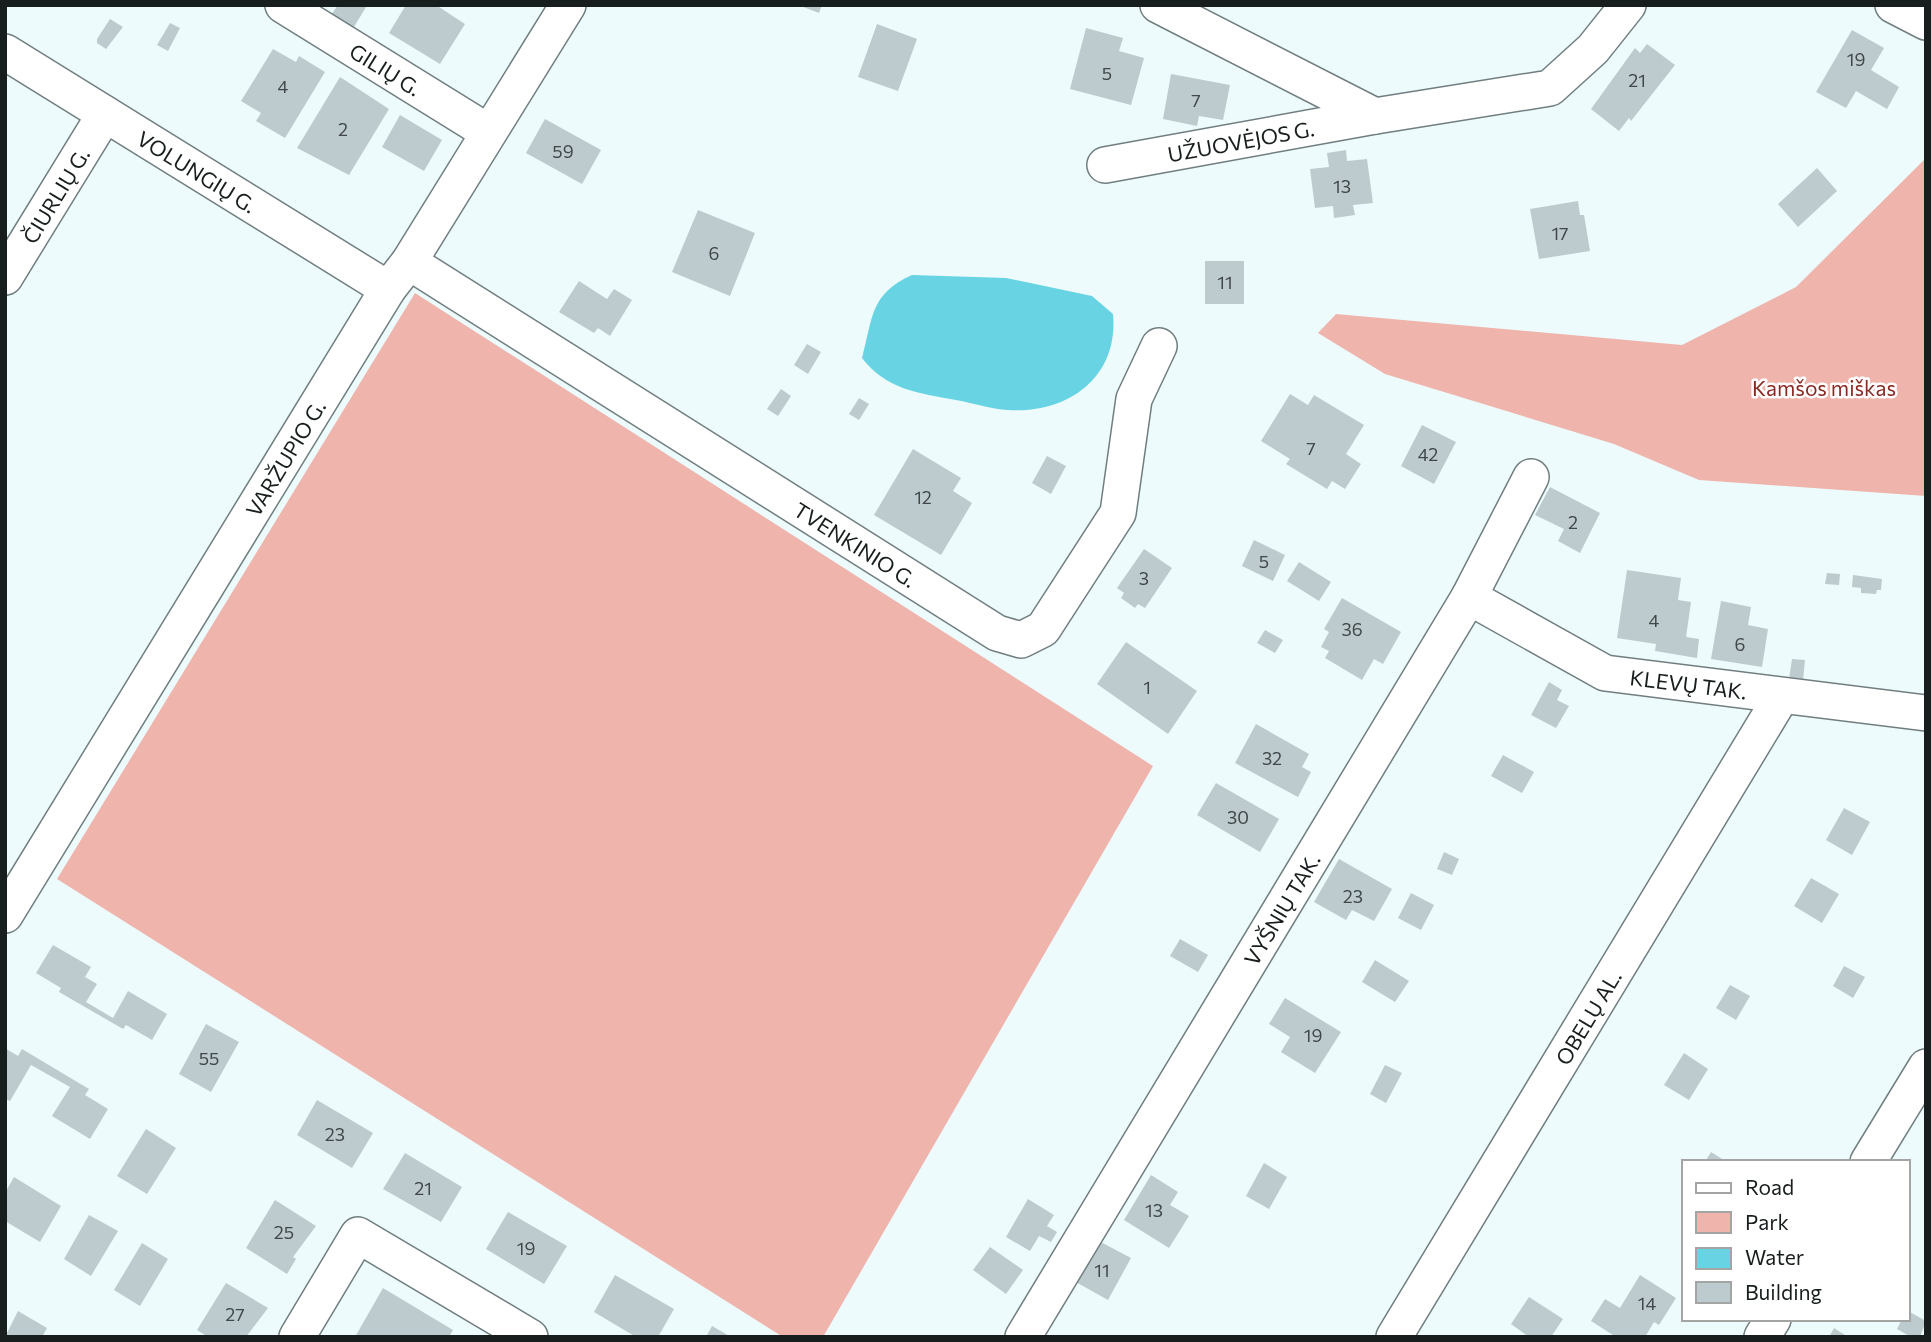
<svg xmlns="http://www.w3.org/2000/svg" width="1931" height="1342" font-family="Commissioner,sans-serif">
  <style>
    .green { fill: #efb4ac }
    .water { fill: #67d3e3 }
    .building { fill: #bdcbce }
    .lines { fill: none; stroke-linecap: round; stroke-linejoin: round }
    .minor-casing { stroke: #717e80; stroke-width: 38 }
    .minor { stroke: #fff; stroke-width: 35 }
    .labels { text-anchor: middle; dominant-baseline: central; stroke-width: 5; stroke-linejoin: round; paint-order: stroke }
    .number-label { font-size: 18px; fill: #41484a }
    .street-label { font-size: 21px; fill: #181d1e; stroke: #fff }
    .park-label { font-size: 21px; fill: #892923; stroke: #fff }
  </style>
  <rect width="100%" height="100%" fill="#edfbfd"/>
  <path class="green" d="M 1926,158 L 1926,496 L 1699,480 L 1614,444 L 1385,374 L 1318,333 L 1336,314 L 1682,345 L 1796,287 Z
    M 415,293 L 1153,766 L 823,1337 L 783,1337 L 57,879 Z"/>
  <path class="water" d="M 912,275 L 1006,278 L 1092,296 L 1113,314 C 1119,377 1068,414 1008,410 C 991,409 973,403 956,400 C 918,393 887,390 862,358 C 873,317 870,294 912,275 Z"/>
  <path class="building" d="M 338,5 L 366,7 L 351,32 L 329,18 Z
    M 406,5 L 436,5 L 465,24 L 440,64 L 389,33 Z
    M 798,5 L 822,5 L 819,13 Z
    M 110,19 L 123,27 L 106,49 L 97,43 L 97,39 Z
    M 170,23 L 180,28 L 168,51 L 157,45 Z
    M 877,24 L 917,39 L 898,91 L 858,77 Z
    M 1086,28 L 1123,38 L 1119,51 L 1144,58 L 1131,105 L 1070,89 Z
    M 1852,30 L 1884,48 L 1871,70 L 1899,87 L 1887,109 L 1856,91 L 1846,108 L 1816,92 Z
    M 1647,44 L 1675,65 L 1631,121 L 1629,118 L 1619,131 L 1591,109 L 1635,48 L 1640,53 Z
    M 273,49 L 296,62 L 299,56 L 325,72 L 285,138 L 256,121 L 261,113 L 241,101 Z
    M 1171,74 L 1230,85 L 1223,120 L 1199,116 L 1197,126 L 1163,119 Z
    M 340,77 L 389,109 L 349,175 L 297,148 Z
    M 400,115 L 442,140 L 424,171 L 382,147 Z
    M 545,119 L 601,150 L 582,184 L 526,153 Z
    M 1346,150 L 1347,161 L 1367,159 L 1373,203 L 1353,205 L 1355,215 L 1334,218 L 1333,206 L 1315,208 L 1310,169 L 1329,167 L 1327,153 Z
    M 1817,168 L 1837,191 L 1798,227 L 1778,204 Z
    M 1578,201 L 1580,215 L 1584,215 L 1590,251 L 1539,259 L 1530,209 Z
    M 698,210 L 755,233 L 730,296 L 672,272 Z
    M 1205,261 L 1244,261 L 1244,304 L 1205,304 Z
    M 579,281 L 607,299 L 614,289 L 632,300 L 610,336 L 598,328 L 594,333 L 559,312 Z
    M 807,344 L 821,352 L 808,374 L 794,365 Z
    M 781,389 L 791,396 L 778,416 L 767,409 Z
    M 1290,394 L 1308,405 L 1314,395 L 1364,425 L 1346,454 L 1361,464 L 1345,489 L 1332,481 L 1327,489 L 1286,464 L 1290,459 L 1261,441 Z
    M 859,398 L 869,404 L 859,420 L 849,414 Z
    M 1422,425 L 1456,442 L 1434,484 L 1401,466 Z
    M 913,449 L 961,478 L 953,491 L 972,503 L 941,555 L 874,515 Z
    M 1047,456 L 1066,466 L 1051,494 L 1032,483 Z
    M 1550,487 L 1600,513 L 1580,553 L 1558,541 L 1564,529 L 1535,515 Z
    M 1254,540 L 1285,555 L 1273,581 L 1242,566 Z
    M 1144,549 L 1172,568 L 1145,608 L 1138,604 L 1135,608 L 1121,598 L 1124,593 L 1117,588 Z
    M 1299,562 L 1331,582 L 1319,601 L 1287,581 Z
    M 1627,570 L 1681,578 L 1678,600 L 1691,602 L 1686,637 L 1699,639 L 1697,658 L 1655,651 L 1656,644 L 1617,638 Z
    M 1827,573 L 1840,574 L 1839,585 L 1825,584 Z
    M 1853,575 L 1882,579 L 1881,590 L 1877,590 L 1876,594 L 1861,593 L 1861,588 L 1852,587 Z
    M 1342,598 L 1401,632 L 1383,664 L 1374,659 L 1362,680 L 1325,658 L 1329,651 L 1321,647 L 1329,632 L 1324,629 Z
    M 1721,601 L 1751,607 L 1748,625 L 1768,629 L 1762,667 L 1711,659 Z
    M 1265,630 L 1283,640 L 1275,653 L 1257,643 Z
    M 1126,642 L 1197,691 L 1168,734 L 1097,684 Z
    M 1792,659 L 1805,660 L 1803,681 L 1789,679 Z
    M 1549,682 L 1562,690 L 1557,700 L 1569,706 L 1556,728 L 1531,715 Z
    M 1256,724 L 1309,754 L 1302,767 L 1311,772 L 1298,797 L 1235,763 Z
    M 1503,755 L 1534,772 L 1522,793 L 1491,776 Z
    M 1216,783 L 1279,819 L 1260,852 L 1197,815 Z
    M 1844,808 L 1870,822 L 1852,855 L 1826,840 Z
    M 1444,852 L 1459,859 L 1452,875 L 1437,869 Z
    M 1339,859 L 1392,889 L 1374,921 L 1352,910 L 1346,920 L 1314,902 Z
    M 1811,878 L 1839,894 L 1822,923 L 1794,906 Z
    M 1411,893 L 1434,905 L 1421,930 L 1398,918 Z
    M 1180,939 L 1208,955 L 1198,972 L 1170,956 Z
    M 53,945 L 91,967 L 85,977 L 97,984 L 86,1002 L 113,1018 L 128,991 L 167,1014 L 152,1040 L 126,1025 L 123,1029 L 59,992 L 61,988 L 36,973 Z
    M 1375,960 L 1409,981 L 1395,1002 L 1362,982 Z
    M 1844,966 L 1865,977 L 1853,998 L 1833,986 Z
    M 1730,985 L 1750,996 L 1736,1020 L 1716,1008 Z
    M 1285,998 L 1341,1032 L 1315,1073 L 1281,1052 L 1290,1037 L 1269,1024 Z
    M 206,1024 L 239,1042 L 211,1092 L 179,1074 Z
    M 5,1048 L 18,1056 L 22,1049 L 89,1089 L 85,1095 L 108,1109 L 90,1139 L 52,1116 L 70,1087 L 31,1065 L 10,1101 L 5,1099 Z
    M 1684,1053 L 1708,1069 L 1689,1100 L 1664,1085 Z
    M 1385,1065 L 1402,1073 L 1386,1103 L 1370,1094 Z
    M 317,1100 L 373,1133 L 352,1168 L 297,1135 Z
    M 146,1129 L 176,1148 L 147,1194 L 117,1176 Z
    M 1711,1152 L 1727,1162 L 1705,1162 Z
    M 405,1153 L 462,1187 L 441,1222 L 383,1189 Z
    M 1264,1163 L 1287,1177 L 1269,1209 L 1246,1196 Z
    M 1151,1175 L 1178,1192 L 1170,1205 L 1189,1216 L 1169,1248 L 1124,1220 Z
    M 14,1177 L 61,1206 L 40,1242 L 5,1221 L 5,1193 Z
    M 1028,1199 L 1054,1215 L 1047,1226 L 1057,1232 L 1051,1242 L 1039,1236 L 1030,1251 L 1006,1237 Z
    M 275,1200 L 316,1226 L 293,1257 L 296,1259 L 287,1274 L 246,1248 Z
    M 508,1212 L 567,1246 L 544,1284 L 486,1249 Z
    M 89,1215 L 118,1231 L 91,1276 L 64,1259 Z
    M 1097,1240 L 1131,1258 L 1108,1300 L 1074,1281 Z
    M 142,1243 L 168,1259 L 140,1306 L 114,1290 Z
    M 990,1247 L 1023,1270 L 1006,1294 L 973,1270 Z
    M 615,1275 L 674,1309 L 658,1337 L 636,1337 L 594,1312 Z
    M 1640,1275 L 1676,1298 L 1659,1325 L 1654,1322 L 1645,1337 L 1616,1337 L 1591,1321 L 1605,1299 L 1620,1308 Z
    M 226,1283 L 268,1308 L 246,1337 L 208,1337 L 197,1330 Z
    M 383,1288 L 453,1330 L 449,1337 L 355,1337 Z
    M 1529,1297 L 1563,1319 L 1551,1337 L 1529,1337 L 1511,1324 Z
    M 18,1311 L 47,1328 L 42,1337 L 5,1337 Z
    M 1908,1311 L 1926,1321 L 1920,1337 L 1911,1337 L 1897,1329 L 1902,1319 L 1908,1319 Z
    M 712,1326 L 731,1337 L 706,1337 Z
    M 1834,1328 L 1848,1337 L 1829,1337 Z"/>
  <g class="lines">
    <defs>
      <g id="minor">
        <path id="s1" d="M 283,5 L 488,132"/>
        <path d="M 1158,5 L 1375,116"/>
        <path d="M 1893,5 L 1926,22"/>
        <path id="s2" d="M 5,52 L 388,289"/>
        <path id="s3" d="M 1105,165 L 1375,116 L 1550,88 L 1593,49 L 1628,5"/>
        <path id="s4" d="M 409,262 L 997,633 L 1021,640 L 1043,629 L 1118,513 L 1134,399 L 1159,346"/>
        <path id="s5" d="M 5,277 L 105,114"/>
        <path id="s6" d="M 1469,597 L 1605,673 L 1926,713"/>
        <path id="s7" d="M 5,915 L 388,289 L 409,262 L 568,5"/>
        <path d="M 1868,1162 L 1926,1067"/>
        <path d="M 297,1337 L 358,1235 L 530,1337"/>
        <path id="s8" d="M 1023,1337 L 1469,597 L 1531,477"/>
        <path id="s9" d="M 1394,1337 L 1781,697"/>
        <path d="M 1762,1337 L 1773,1319"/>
      </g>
    </defs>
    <use href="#minor" class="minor-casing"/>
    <use href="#minor" class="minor"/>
  </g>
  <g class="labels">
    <g class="number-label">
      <text x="1856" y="59">19</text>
      <text x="1107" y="73">5</text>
      <text x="1637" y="80">21</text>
      <text x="283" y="86">4</text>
      <text x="1196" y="100">7</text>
      <text x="343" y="129">2</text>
      <text x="563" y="151">59</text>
      <text x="1342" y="186">13</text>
      <text x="1560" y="233">17</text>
      <text x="714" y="253">6</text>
      <text x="1225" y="282">11</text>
      <text x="1311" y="448">7</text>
      <text x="1428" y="454">42</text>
      <text x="923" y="497">12</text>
      <text x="1573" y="522">2</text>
      <text x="1264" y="561">5</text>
      <text x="1144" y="578">3</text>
      <text x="1654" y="620">4</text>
      <text x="1352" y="629">36</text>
      <text x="1740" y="644">6</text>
      <text x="1147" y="687">1</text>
      <text x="1272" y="758">32</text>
      <text x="1238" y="817">30</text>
      <text x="1353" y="896">23</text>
      <text x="1313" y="1035">19</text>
      <text x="209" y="1058">55</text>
      <text x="335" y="1134">23</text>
      <text x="423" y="1188">21</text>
      <text x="1154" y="1210">13</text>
      <text x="284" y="1232">25</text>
      <text x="526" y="1248">19</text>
      <text x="1102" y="1270">11</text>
      <text x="1647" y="1303">14</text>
      <text x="235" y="1314">27</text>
    </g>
    <g class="street-label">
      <text stroke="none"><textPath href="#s1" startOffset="121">GILIŲ G.</textPath></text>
      <text stroke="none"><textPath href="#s3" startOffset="138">UŽUOVĖJOS G.</textPath></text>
      <text stroke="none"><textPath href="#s2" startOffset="226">VOLUNGIŲ G.</textPath></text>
      <text stroke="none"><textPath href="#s5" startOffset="96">ČIURLIŲ G.</textPath></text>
      <text stroke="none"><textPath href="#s7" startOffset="536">VARŽUPIO G.</textPath></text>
      <text stroke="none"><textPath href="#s4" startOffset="528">TVENKINIO G.</textPath></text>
      <text stroke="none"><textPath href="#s6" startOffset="240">KLEVŲ TAK.</textPath></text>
      <text stroke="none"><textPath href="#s8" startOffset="500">VYŠNIŲ TAK.</textPath></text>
      <text stroke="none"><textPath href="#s9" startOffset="374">OBELŲ AL.</textPath></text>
    </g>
    <g class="park-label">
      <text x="1824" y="387">Kamšos miškas</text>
    </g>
  </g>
  <rect width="1931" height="1342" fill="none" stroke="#181d1e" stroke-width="14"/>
  <rect x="1682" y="1160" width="228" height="161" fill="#ffffff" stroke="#a3a5a5" stroke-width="2"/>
  <rect x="1696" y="1183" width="35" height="10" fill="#ffffff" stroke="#a3a5a5" stroke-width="2"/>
  <text x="1745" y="1195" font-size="21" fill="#181d1e">Road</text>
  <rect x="1696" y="1212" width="35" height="21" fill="#efb4ac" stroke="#a3a5a5" stroke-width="2"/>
  <text x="1745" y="1230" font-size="21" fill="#181d1e">Park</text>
  <rect x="1696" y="1248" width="35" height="21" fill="#67d3e3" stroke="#a3a5a5" stroke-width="2"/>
  <text x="1745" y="1265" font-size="21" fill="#181d1e">Water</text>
  <rect x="1696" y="1282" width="35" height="21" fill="#bdcbce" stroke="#a3a5a5" stroke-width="2"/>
  <text x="1745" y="1300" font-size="21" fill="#181d1e">Building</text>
</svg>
